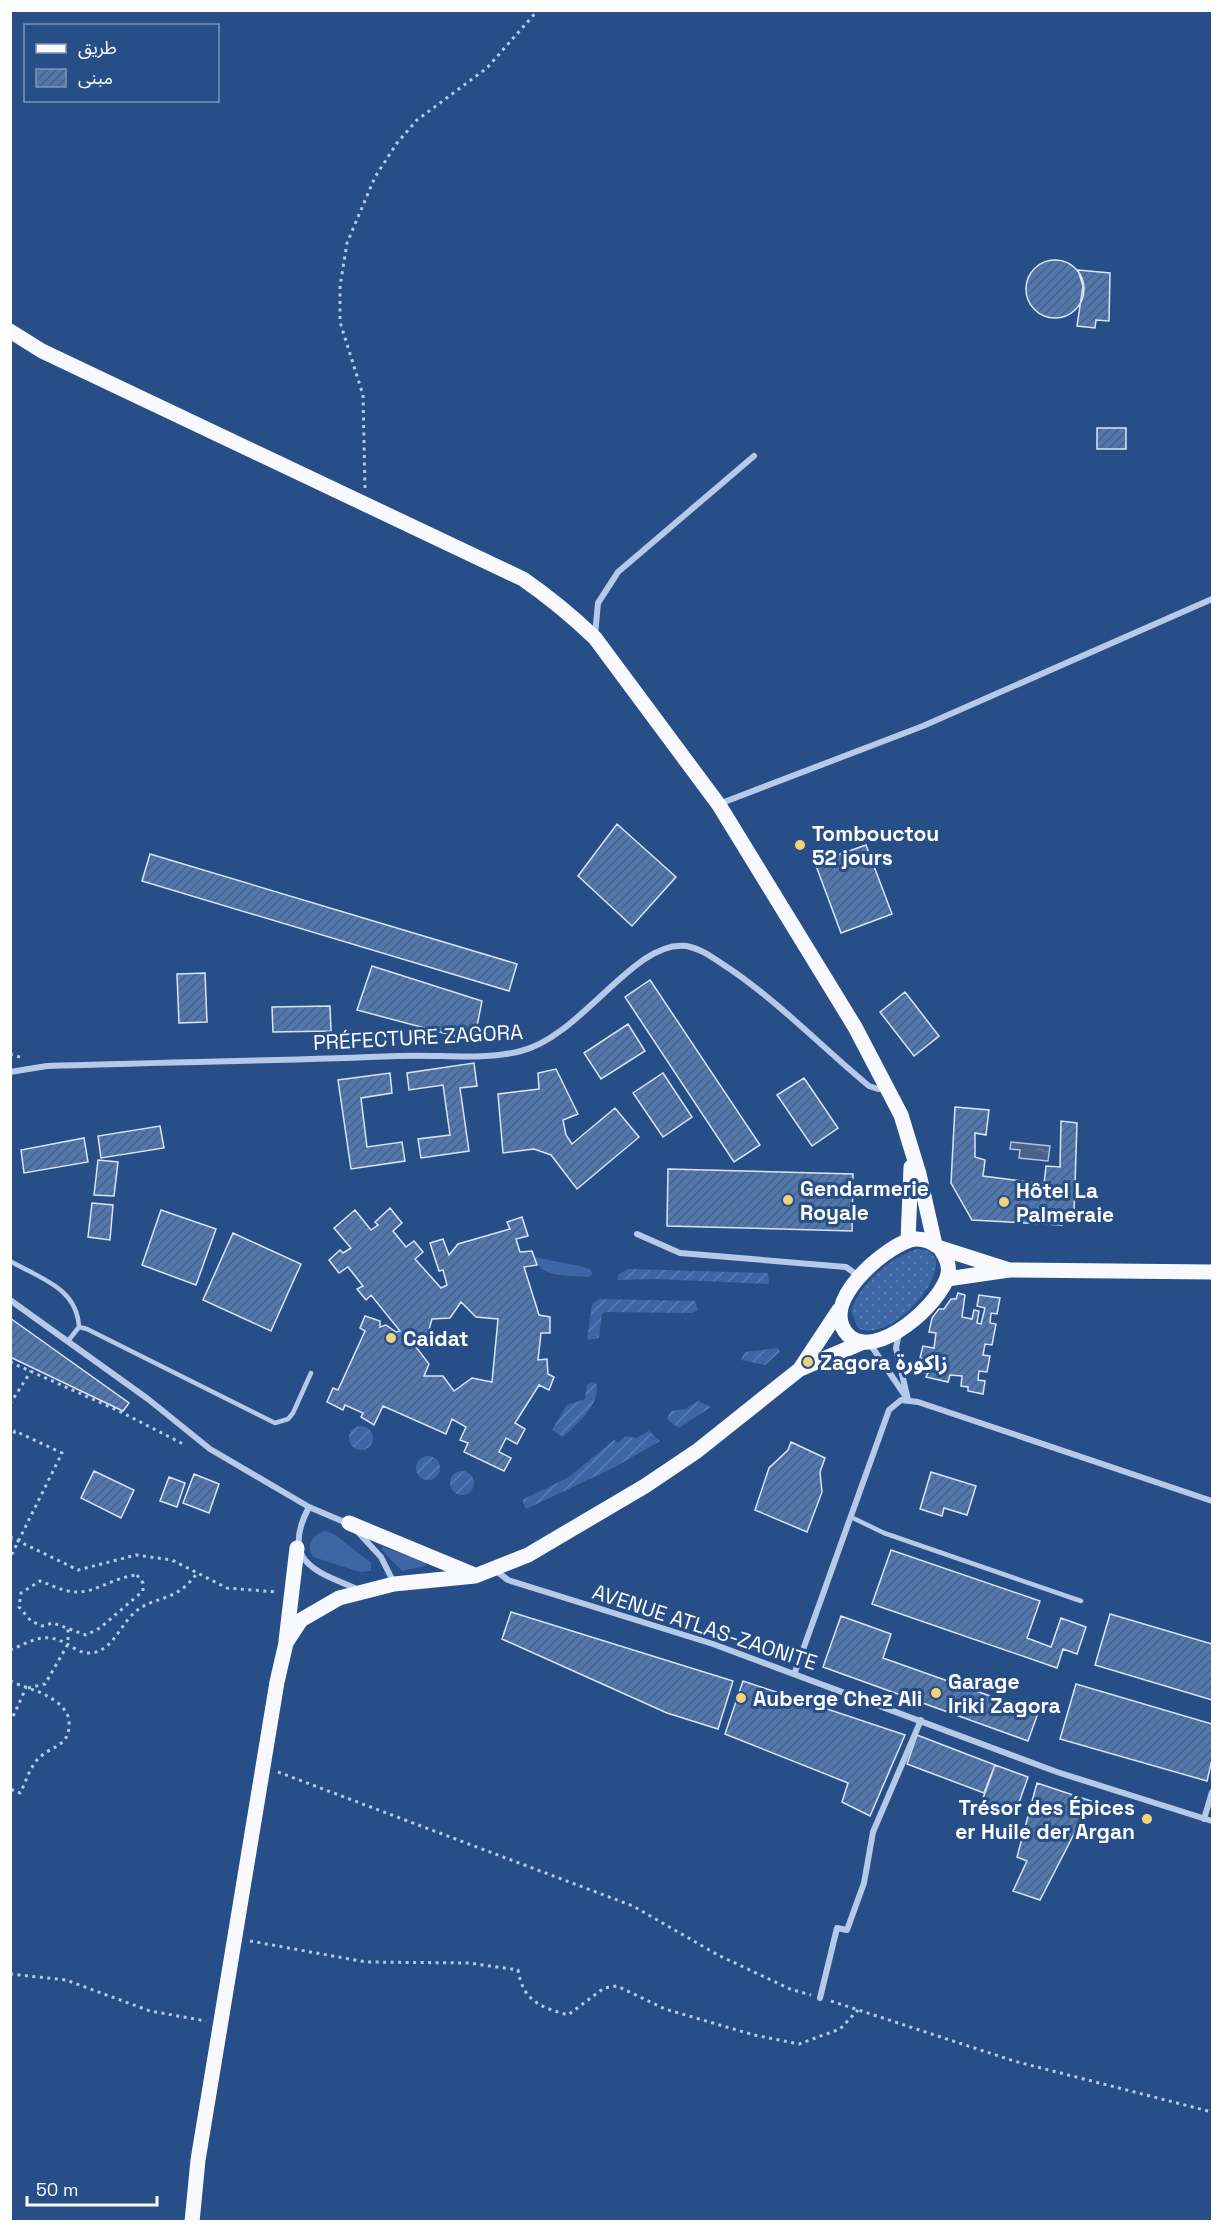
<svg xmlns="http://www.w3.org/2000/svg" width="1223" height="2232" font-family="'Space Grotesk','Noto Sans Arabic',sans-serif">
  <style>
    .grass { fill: #3d67a4 }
    .park { fill: url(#park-dots) }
    .garden { fill: url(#garden-furrows) }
    .water { fill: url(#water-ripples); stroke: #aac4e9; stroke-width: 1.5 }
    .building { fill: url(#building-hatch); stroke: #d8e5f7; stroke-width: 1.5; fill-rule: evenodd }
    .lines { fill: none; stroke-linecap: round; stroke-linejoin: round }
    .path { stroke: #b5cae8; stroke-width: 3; stroke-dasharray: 3 4.5; stroke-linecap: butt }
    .lane { stroke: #b5cae8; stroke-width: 4.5 }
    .street { stroke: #b5cae8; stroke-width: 6 }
    .primary { stroke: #f7f9fe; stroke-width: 15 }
    .poi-dot { fill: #f0d37b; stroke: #284e88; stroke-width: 2 }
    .labels { text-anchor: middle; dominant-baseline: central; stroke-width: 6; stroke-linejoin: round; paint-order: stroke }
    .poi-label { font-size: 21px; font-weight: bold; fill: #fff; stroke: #284e88; text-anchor: start }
    .street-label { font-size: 21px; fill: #fff; stroke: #284e88 }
  </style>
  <defs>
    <pattern id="park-dots" width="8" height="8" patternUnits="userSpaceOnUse" patternTransform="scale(1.5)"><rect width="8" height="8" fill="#3d67a4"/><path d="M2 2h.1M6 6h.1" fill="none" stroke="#5a7eb2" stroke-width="1.8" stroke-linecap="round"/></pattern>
    <pattern id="garden-furrows" width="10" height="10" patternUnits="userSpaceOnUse" patternTransform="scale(1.5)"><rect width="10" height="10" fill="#3d67a4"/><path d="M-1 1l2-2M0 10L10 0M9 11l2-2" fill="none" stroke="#5a7eb2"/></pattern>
    <pattern id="water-ripples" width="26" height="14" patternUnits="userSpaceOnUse" patternTransform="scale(1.5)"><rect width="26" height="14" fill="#48628b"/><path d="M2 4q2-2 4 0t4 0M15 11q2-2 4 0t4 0" fill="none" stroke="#637a9c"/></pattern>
    <pattern id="building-hatch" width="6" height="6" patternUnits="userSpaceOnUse" patternTransform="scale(1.5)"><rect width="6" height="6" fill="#5177af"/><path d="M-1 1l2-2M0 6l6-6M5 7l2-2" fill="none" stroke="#4e627e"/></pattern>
  </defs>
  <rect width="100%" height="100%" fill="#284e88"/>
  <path class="grass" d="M 534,1257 L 584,1267 L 591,1270 L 592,1275 L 588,1277 C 569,1275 540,1279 534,1257 Z
    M 324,1531 L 334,1534 L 371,1563 L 371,1571 L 360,1572 L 313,1557 C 306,1545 311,1536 324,1531 Z
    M 383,1547 L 425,1562 L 426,1566 L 402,1571 L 381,1549 Z"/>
  <path class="park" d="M 917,1249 C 972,1250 894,1348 858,1328 L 851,1311 C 859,1284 891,1257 917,1249 Z"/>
  <path class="garden" d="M 628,1269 L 768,1273 L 769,1284 L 656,1279 L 618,1280 L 618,1275 Z
    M 599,1299 L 695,1301 L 698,1310 L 692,1313 L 606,1312 L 602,1313 L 599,1338 L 587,1340 L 592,1304 Z
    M 778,1348 L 780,1352 L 765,1365 L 741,1360 L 745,1352 Z
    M 594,1382 L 597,1385 C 598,1408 579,1421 563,1437 L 552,1430 L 567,1405 L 585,1399 L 587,1385 Z
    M 698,1401 L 711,1407 L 679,1428 L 667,1419 L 671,1411 L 685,1409 Z
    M349 1438a12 12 0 1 1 24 0a12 12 0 1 1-24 0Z
    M 649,1431 L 660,1441 L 613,1468 L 526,1509 L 522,1500 L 569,1477 L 614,1440 L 618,1443 L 625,1436 L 636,1438 Z
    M416 1468a12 12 0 1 1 24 0a12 12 0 1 1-24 0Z
    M450 1483a12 12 0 1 1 24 0a12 12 0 1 1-24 0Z"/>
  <path class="water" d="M 1011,1142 L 1050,1146 L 1048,1161 L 1019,1158 L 1020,1150 L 1010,1149 Z"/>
  <path class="building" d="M1026 289a29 29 0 1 1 58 0a29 29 0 1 1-58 0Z
    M 1078,270 L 1110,273 L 1109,321 L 1096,320 L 1095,328 L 1077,326 L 1083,286 Z
    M 1097,428 L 1126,428 L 1126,449 L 1097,449 Z
    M 617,824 L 676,877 L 632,926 L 578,876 Z
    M 866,845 L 892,914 L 841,933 L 815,863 Z
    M 150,854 L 517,964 L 509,991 L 142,881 Z
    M 372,966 L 482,1001 L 474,1041 L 357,1010 Z
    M 205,973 L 207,1022 L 179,1023 L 177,974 Z
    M 650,980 L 760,1145 L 734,1162 L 625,997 Z
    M 905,992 L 939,1036 L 914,1056 L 880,1012 Z
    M 330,1006 L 331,1031 L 273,1032 L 272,1007 Z
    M 628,1024 L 645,1051 L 601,1079 L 584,1053 Z
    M 474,1063 L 477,1086 L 460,1088 L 469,1151 L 421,1158 L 418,1139 L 450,1135 L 443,1085 L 409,1090 L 407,1073 Z
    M 556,1069 L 578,1114 L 563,1120 L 566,1135 L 572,1144 L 615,1108 L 639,1137 L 577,1189 L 551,1155 L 534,1149 L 503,1153 L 498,1094 L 539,1089 L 538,1073 Z
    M 390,1073 L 392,1093 L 361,1098 L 367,1147 L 402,1142 L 405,1161 L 351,1169 L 338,1080 Z
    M 663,1073 L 692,1117 L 663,1137 L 633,1093 Z
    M 804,1078 L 838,1128 L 812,1146 L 777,1095 Z
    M 955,1107 L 989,1110 L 986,1135 L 975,1133 L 975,1157 L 985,1160 L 983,1176 L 1044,1184 L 1046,1166 L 1060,1167 L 1061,1121 L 1077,1123 L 1074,1214 L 1063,1214 L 1062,1225 L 972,1220 L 951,1183 Z
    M 160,1126 L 164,1148 L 101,1158 L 98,1136 Z
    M 84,1138 L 88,1162 L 24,1173 L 21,1150 Z
    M 98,1160 L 118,1162 L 114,1196 L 94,1195 Z
    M 668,1169 L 853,1174 L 852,1231 L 667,1226 Z
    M 92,1203 L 113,1205 L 110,1240 L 88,1237 Z
    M 390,1208 L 402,1223 L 393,1231 L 406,1247 L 414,1241 L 423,1252 L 415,1259 L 441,1288 L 447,1285 L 443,1270 L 439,1271 L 430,1243 L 443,1239 L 449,1255 L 458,1244 L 510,1229 L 507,1222 L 522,1217 L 528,1236 L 516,1239 L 520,1252 L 532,1251 L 537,1265 L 524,1267 L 539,1315 L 550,1317 L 550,1333 L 541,1333 L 538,1360 L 547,1359 L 548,1374 L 554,1377 L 549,1390 L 539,1385 L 515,1423 L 525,1429 L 517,1444 L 506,1438 L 499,1452 L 511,1458 L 504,1471 L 464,1452 L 468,1443 L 460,1440 L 466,1427 L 452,1419 L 446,1434 L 383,1406 L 374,1425 L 361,1417 L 363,1413 L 345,1405 L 343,1410 L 327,1402 L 333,1388 L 338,1390 L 365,1331 L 360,1328 L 365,1316 L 380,1321 L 380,1327 L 386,1325 L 396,1332 L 400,1331 L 371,1295 L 366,1300 L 357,1289 L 363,1286 L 348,1267 L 339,1273 L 329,1260 L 340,1250 L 343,1253 L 351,1248 L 334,1228 L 355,1210 L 371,1230 L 378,1225 L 375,1222 ZM 461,1302 L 476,1317 L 498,1319 L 492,1382 L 472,1378 L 454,1391 L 443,1376 L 424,1376 L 429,1364 L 413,1343 L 428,1333 L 432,1319 L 450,1318 Z
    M 161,1210 L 216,1229 L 196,1285 L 142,1265 Z
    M 233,1233 L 301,1264 L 271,1331 L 203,1300 Z
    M 958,1293 L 965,1295 L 962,1317 L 972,1319 L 974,1310 L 979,1311 L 977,1323 L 981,1324 L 985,1308 L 977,1306 L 979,1295 L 1000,1298 L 997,1314 L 991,1313 L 990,1323 L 996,1324 L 992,1345 L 985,1344 L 983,1355 L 990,1356 L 987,1372 L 979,1371 L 978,1380 L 985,1381 L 983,1394 L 968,1391 L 968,1387 L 961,1386 L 962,1376 L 950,1375 L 948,1382 L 926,1377 L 928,1373 L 921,1372 L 925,1359 L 920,1358 L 923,1346 L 934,1348 L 936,1333 L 929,1332 L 932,1318 L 939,1309 L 944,1309 L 951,1299 L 956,1299 Z
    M 10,1318 L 129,1403 L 123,1411 L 10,1357 Z
    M 791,1442 L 825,1458 L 820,1472 L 822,1492 L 807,1532 L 755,1510 L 769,1468 L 788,1450 Z
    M 94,1471 L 134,1490 L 121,1518 L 81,1498 Z
    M 931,1472 L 976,1486 L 967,1515 L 944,1508 L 942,1516 L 920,1509 Z
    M 194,1474 L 219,1484 L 209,1513 L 183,1503 Z
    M 169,1477 L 185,1483 L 177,1507 L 160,1501 Z
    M 891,1550 L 1040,1601 L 1027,1638 L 1051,1647 L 1061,1618 L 1086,1627 L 1077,1654 L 1063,1649 L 1057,1668 L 872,1604 Z
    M 511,1612 L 733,1681 L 718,1729 L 667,1713 L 502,1639 Z
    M 1110,1614 L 1212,1644 L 1212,1700 L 1095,1665 Z
    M 841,1616 L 891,1634 L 883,1658 L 1038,1713 L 1028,1741 L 823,1667 Z
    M 743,1681 L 905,1735 L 870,1816 L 842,1802 L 848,1783 L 725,1734 Z
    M 1076,1684 L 1212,1724 L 1212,1760 L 1207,1781 L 1060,1739 Z
    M 917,1735 L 995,1765 L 984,1793 L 907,1764 Z
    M 995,1765 L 1028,1777 L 1015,1814 L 982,1801 Z
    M 1037,1783 L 1091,1801 L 1040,1900 L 1013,1891 L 1027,1861 L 1017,1857 Z"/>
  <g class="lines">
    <path class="path" d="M 365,488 L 363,395 L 340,322 L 340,286 L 347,243 L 375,177 L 397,143 L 417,120 L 487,68 L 538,10
      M 10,1054 L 23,1058
      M 10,1362 L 119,1411 L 185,1445
      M 10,1404 L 31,1371
      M 10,1440 L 15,1431 L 62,1453 L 10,1558
      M 10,1537 L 78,1570 L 136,1555 L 172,1560 L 227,1588 L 276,1592
      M 137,1575 L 143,1583 L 143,1591 L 100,1628 L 86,1635 L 53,1623 L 42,1626 L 31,1621 L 19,1607 L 21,1593 L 40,1581 C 49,1584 58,1589 68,1591 C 91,1597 112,1577 137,1575 Z
      M 10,1650 C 32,1641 44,1631 67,1644 C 73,1647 80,1653 88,1653 C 110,1654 119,1628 132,1615 C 152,1594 175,1605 197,1573
      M 10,1681 C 23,1687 37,1690 49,1697 C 58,1702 68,1710 69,1721 C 71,1750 47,1744 34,1764 C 28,1773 25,1784 20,1793 L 10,1789
      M 28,1688 L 45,1684 L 68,1644 L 68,1628
      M 10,1723 L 26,1688
      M 278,1772 L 633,1906 L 718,1955 L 790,1989 L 811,1995
      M 250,1941 L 366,1962 L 469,1963 L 518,1970 C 523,2001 540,2007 568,2015 L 604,1988 L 617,1986 L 665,2009 L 754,2035 L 799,2044 L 840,2029 L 858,2010
      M 10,1974 L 66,1980 L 150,2011 L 206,2021
      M 831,2001 L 1014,2061 L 1212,2112"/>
    <path class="lane" d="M 10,1261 C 41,1279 77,1288 79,1327
      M 68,1341 L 79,1327 L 87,1329 L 275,1423 L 288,1419 L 293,1413 L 311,1373
      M 851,1517 L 884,1533 L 1081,1601"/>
    <path class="street" d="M 595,635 L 598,603 L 618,572 L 754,456
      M 719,804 L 923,726 L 1212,599
      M 10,1072 L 47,1066 C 164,1062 281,1061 398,1056 C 438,1054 483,1061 521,1051 C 582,1036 635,939 686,946 C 703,949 716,960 730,969 C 781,1004 823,1048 869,1086 L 878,1089 L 886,1087
      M 637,1234 L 680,1253 L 846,1267 L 860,1277
      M 10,1300 L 148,1399 L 210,1449 L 309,1507 L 349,1524
      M 899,1333 L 896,1348 L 908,1400
      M 870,1344 L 906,1397
      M 309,1507 C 280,1562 316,1572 360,1590
      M 357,1531 L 381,1557 L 394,1583
      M 495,1570 L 508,1580 L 713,1644 L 1057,1772 L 1212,1821
      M 795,1672 L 889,1410 L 901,1400 L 918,1402 L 1212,1501
      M 1204,1819 L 1212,1792
      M 820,1998 L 837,1928 L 847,1930 L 864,1883 L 873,1832 L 921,1720"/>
    <path class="primary" d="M 10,331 L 42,351 L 523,579 C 549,597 572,616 595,638 L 719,805 L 855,1027 L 901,1115 L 919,1174 L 935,1245
      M 908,1240 L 911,1167
      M 940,1248 C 945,1256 950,1264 948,1274 C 943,1302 875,1363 848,1335 C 818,1304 882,1249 910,1240 C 921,1237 932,1242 940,1248 L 1009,1270
      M 947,1279 L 1009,1270 L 1212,1272
      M 800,1369 L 839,1310
      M 349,1523 L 472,1574
      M 286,1641 L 297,1548
      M 192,2222 L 198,2160 L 277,1682 L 286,1643 L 301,1620 L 339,1598 L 394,1584 L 475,1576 L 528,1555 L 645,1486 L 697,1451 L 800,1369 L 861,1343"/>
  </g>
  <g class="poi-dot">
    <circle cx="800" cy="845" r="6"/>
    <circle cx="788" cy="1200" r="6"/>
    <circle cx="1004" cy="1202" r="6"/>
    <circle cx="391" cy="1338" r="6"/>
    <circle cx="808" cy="1362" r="6"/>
    <circle cx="936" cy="1693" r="6"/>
    <circle cx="741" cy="1698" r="6"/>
    <circle cx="1147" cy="1819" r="6"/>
  </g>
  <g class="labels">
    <g class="poi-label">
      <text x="812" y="833">Tombouctou<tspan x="812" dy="24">52 jours</tspan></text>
      <text x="800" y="1188">Gendarmerie<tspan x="800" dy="24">Royale</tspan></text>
      <text x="1016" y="1190">Hôtel La<tspan x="1016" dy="24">Palmeraie</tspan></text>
      <text x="403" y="1338">Caidat</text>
      <text x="820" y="1362">Zagora زاكورة</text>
      <text x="948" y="1681">Garage<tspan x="948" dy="24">Iriki Zagora</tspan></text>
      <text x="753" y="1698">Auberge Chez Ali</text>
      <text x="1135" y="1807" text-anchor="end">Trésor des Épices<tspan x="1135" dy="24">er Huile der Argan</tspan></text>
    </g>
    <g class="street-label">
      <text transform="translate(418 1037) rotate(-3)">PRÉFECTURE ZAGORA</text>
      <text transform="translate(705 1627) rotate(18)">AVENUE ATLAS-ZAONITE</text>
    </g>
  </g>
  <rect width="1223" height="2232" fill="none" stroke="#ffffff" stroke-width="24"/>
  <rect x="24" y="24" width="195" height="78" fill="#284e88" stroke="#7e95b8" stroke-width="1.5"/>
  <rect x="36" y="44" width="30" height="9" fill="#f7f9fe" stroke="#7e95b8" stroke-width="1.5"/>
  <text x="78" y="54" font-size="18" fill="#ffffff">طريق</text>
  <rect x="36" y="69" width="30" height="18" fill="url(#building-hatch)" stroke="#7e95b8" stroke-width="1.5"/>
  <text x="78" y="84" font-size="18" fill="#ffffff">مبنى</text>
  <path d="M27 2196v9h130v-9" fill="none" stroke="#ffffff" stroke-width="3"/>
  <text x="36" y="2196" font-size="18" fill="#ffffff" stroke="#284e88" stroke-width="4.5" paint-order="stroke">50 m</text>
</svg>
